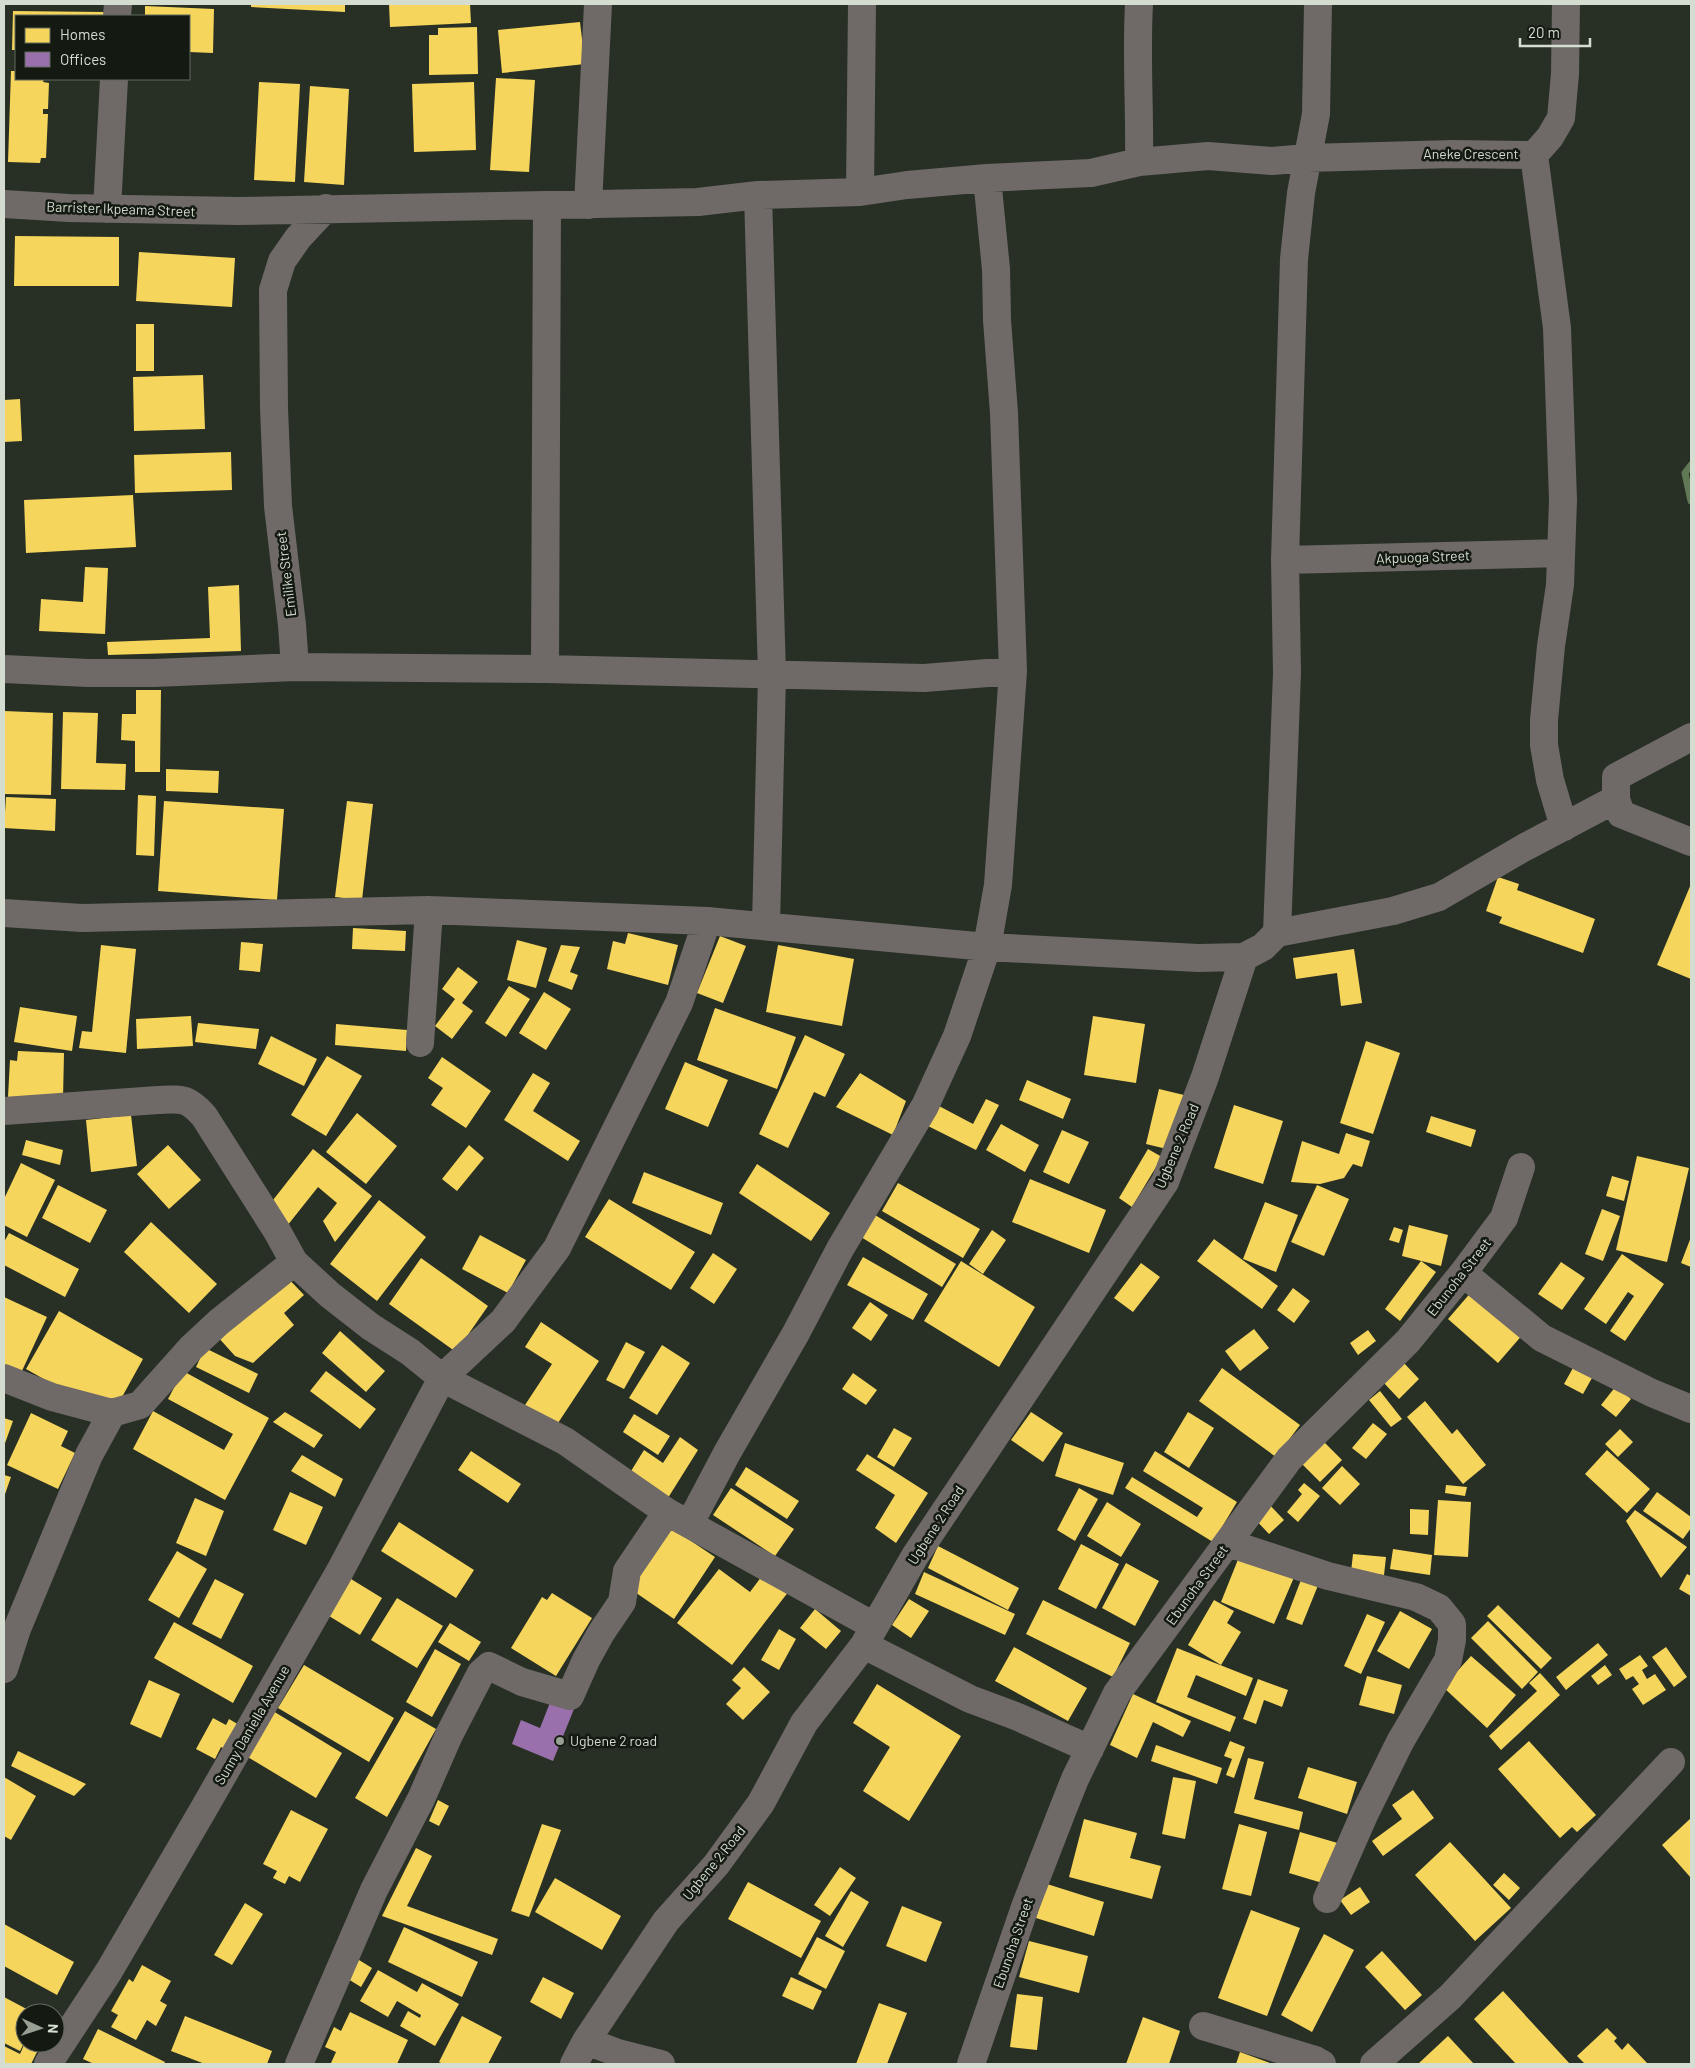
<svg xmlns="http://www.w3.org/2000/svg" width="1695" height="2068" font-family="Barlow,sans-serif">
  <rect width="100%" height="100%" fill="#283025"/>
  <path fill="#f6d55c" d="M251 4H345V12L251 7Z
    M389 4H470L471 23 390 27Z
    M145 6 214 9 213 53 189 52V16H145Z
    M13 11 104 12V16H16V50H12Z
    M580 22 585 64 502 73 498 30Z
    M477 27 478 74 429 75V35H438V28Z
    M11 71H16V79H44L43 82 49 83 48 109H43V114H48L46 158H41L40 163 8 162Z
    M496 78 535 80 529 172 490 170Z
    M259 82 300 84 295 182 254 180Z
    M474 82 476 150 414 152 412 84Z
    M310 86 349 89 344 185 304 182Z
    M15 236 119 237V286H14Z
    M139 252 235 258 232 307 136 301Z
    M136 324H154V371H136Z
    M203 375 205 429 134 431 133 377Z
    M20 399 22 441 4 442V400Z
    M231 452 232 490 135 493 134 455Z
    M133 495 136 547 26 553 24 500Z
    M85 567 108 568 105 634 39 631 41 599 83 602Z
    M239 585 241 651 108 655 107 642 210 638 208 587Z
    M136 690H161L160 772H135V741L121 740 122 714H136Z
    M4 711 53 713 51 795 4 794Z
    M63 712 98 713 96 763 126 764 125 790 61 789Z
    M166 769 219 771 218 793 166 791Z
    M138 795 156 796 154 856 136 855Z
    M6 797 56 799 55 831 4 828Z
    M164 801 284 809 277 900 158 891Z
    M347 801 373 804 362 900 335 897Z
    M1498 877 1519 884 1517 890 1595 919 1583 953 1499 923 1502 917 1486 911Z
    M1691 884V979L1657 965Z
    M353 928 406 931 405 951 352 949Z
    M628 933 678 945 668 985 607 969 613 941 625 944Z
    M720 936 746 946 723 1003 697 993Z
    M517 940 547 948 536 988 507 980Z
    M241 942 263 944 260 972 239 970Z
    M101 945 136 949 126 1053 79 1048 82 1031 92 1032Z
    M561 945 580 947 570 972 578 975 572 990 548 981Z
    M778 945 854 959 842 1026 766 1012Z
    M1354 949 1362 1003 1341 1006 1337 973 1296 979 1293 958Z
    M458 967 478 982 462 1003 473 1011 452 1039 435 1026 455 999 442 989Z
    M509 986 530 999 506 1037 485 1023Z
    M544 992 571 1009 546 1050 519 1033Z
    M20 1007 77 1016 72 1051 14 1042Z
    M715 1008 796 1037 777 1089 697 1060Z
    M191 1016 193 1046 137 1049 136 1019Z
    M1093 1016 1145 1024 1136 1083 1084 1075Z
    M198 1023 259 1029 256 1049 195 1042Z
    M336 1024 407 1030 406 1051 335 1045Z
    M805 1035 845 1054 825 1097 814 1092 788 1148 759 1134Z
    M271 1036 317 1059 304 1086 258 1064Z
    M1366 1041 1400 1053 1373 1134 1340 1123Z
    M18 1051 64 1053 63 1099 8 1097 10 1060 17 1061Z
    M327 1056 362 1076 326 1136 291 1115Z
    M442 1057 491 1091 466 1128 431 1105 443 1088 428 1078Z
    M685 1062 728 1080 708 1127 665 1109Z
    M533 1073 550 1083 533 1111 580 1141 568 1161 504 1120Z
    M860 1073 906 1101 893 1135 836 1107Z
    M1027 1080 1071 1099 1063 1119 1019 1100Z
    M1159 1089 1184 1095 1171 1150 1146 1144Z
    M986 1099 999 1105 976 1150 928 1126 939 1106 973 1124Z
    M1234 1105 1283 1121 1263 1184 1214 1168Z
    M357 1113 397 1146 366 1184 326 1152Z
    M131 1115 137 1166 91 1172 86 1120Z
    M1431 1116 1476 1130 1471 1147 1426 1132Z
    M1001 1124 1039 1145 1025 1172 986 1150Z
    M1062 1130 1089 1142 1069 1184 1043 1172Z
    M1346 1133 1370 1141 1362 1167 1353 1164 1344 1178 1320 1184 1291 1182 1302 1141 1339 1154Z
    M26 1140 63 1150 60 1165 22 1155Z
    M168 1145 201 1180 169 1209 137 1174Z
    M469 1145 484 1158 457 1191 442 1179Z
    M313 1149 372 1196 335 1242 323 1221 337 1203 318 1187 287 1226 266 1209Z
    M1148 1149 1162 1157 1132 1207 1119 1198Z
    M1637 1156 1689 1168 1667 1262 1616 1250Z
    M21 1163 55 1180 27 1237 4 1225V1199Z
    M757 1164 830 1213 811 1241 739 1193Z
    M644 1172 723 1203 711 1235 632 1203Z
    M1612 1176 1629 1181 1624 1201 1606 1196Z
    M1030 1179 1106 1210 1089 1253 1012 1222Z
    M898 1183 980 1229 963 1258 882 1211Z
    M58 1185 107 1210 90 1243 42 1218Z
    M1317 1185 1349 1199 1324 1256 1291 1242Z
    M609 1199 695 1252 671 1290 585 1237Z
    M379 1200 426 1237 377 1301 330 1264Z
    M1265 1202 1298 1215 1276 1272 1243 1259Z
    M1602 1209 1620 1216 1603 1261 1585 1254Z
    M875 1215 956 1264 942 1287 861 1237Z
    M151 1222 217 1284 189 1313 124 1252Z
    M1409 1225 1448 1235 1441 1266 1402 1256Z
    M1394 1227 1403 1230 1399 1243 1389 1240Z
    M992 1230 1006 1240 983 1274 969 1264Z
    M9 1233 79 1269 65 1297 4 1265V1242Z
    M480 1235 526 1260 508 1293 462 1269Z
    M1691 1237V1267L1681 1263Z
    M1214 1239 1278 1286 1262 1309 1197 1261Z
    M713 1253 737 1269 714 1304 690 1288Z
    M1622 1254 1664 1284 1625 1341 1610 1331 1634 1296 1628 1292 1606 1324 1584 1309Z
    M863 1257 928 1294 913 1320 847 1285Z
    M421 1258 488 1306 456 1352 389 1304Z
    M961 1261 1035 1307 999 1367 924 1321Z
    M1421 1261 1436 1272 1400 1321 1385 1309Z
    M1561 1262 1585 1278 1562 1310 1538 1294Z
    M1141 1263 1160 1277 1133 1312 1114 1298Z
    M284 1274 304 1295 284 1313 294 1325 253 1363 235 1356 217 1336Z
    M1293 1288 1310 1301 1294 1323 1277 1310Z
    M1473 1290 1524 1333 1498 1363 1448 1319Z
    M4 1297 47 1317 21 1373 4 1365Z
    M870 1302 888 1315 871 1341 852 1328Z
    M59 1311 143 1359 111 1417 26 1369Z
    M541 1322 599 1361 556 1426 525 1405 552 1364 525 1347Z
    M1254 1329 1269 1348 1240 1371 1225 1351Z
    M1368 1330 1376 1341 1358 1355 1350 1343Z
    M340 1331 385 1371 366 1392 322 1353Z
    M626 1342 645 1352 624 1389 606 1380Z
    M662 1345 690 1363 657 1415 629 1398Z
    M205 1348 258 1374 249 1393 196 1367Z
    M1578 1359 1597 1369 1583 1394 1564 1384Z
    M1403 1362 1419 1379 1399 1399 1383 1382Z
    M1222 1368 1300 1425 1276 1457 1199 1401Z
    M183 1371 269 1418 225 1500 133 1449 153 1411 224 1450 233 1434 168 1399Z
    M326 1371 376 1409 360 1429 310 1391Z
    M853 1373 877 1390 866 1405 842 1389Z
    M1616 1386 1631 1399 1616 1417 1601 1405Z
    M1380 1391 1402 1419 1391 1427 1369 1400Z
    M1425 1401 1452 1434 1457 1429 1486 1465 1463 1484 1407 1417Z
    M285 1412 323 1435 314 1448 273 1422Z
    M1031 1412 1063 1433 1043 1462 1011 1440Z
    M1188 1412 1214 1428 1189 1468 1164 1452Z
    M31 1413 68 1431 61 1446 75 1453 58 1489 7 1465Z
    M634 1414 670 1436 658 1455 623 1432Z
    M4 1418 13 1421 4 1446Z
    M1373 1423 1387 1434 1366 1459 1352 1448Z
    M894 1428 912 1438 894 1467 877 1457Z
    M1620 1429 1633 1442 1618 1457 1605 1444Z
    M680 1437 698 1450 666 1501 628 1476 644 1450 663 1463Z
    M1322 1440 1342 1460 1320 1482 1300 1462Z
    M1065 1443 1124 1463 1113 1495 1055 1476Z
    M1607 1450 1650 1489 1627 1513 1585 1474Z
    M471 1451 521 1484 508 1503 458 1470Z
    M1155 1451 1237 1502 1213 1542 1125 1488 1132 1477 1197 1517 1203 1508 1143 1471Z
    M867 1454 928 1493 896 1543 875 1528 895 1495 856 1470Z
    M302 1455 343 1479 335 1497 291 1471Z
    M1342 1466 1360 1484 1340 1505 1322 1488Z
    M746 1467 799 1501 787 1519 735 1485Z
    M4 1475 11 1477 4 1497Z
    M1304 1483 1320 1496 1298 1522 1287 1512 1302 1494 1298 1490Z
    M1446 1485 1467 1487 1465 1496 1445 1493Z
    M731 1488 794 1529 775 1556 713 1515Z
    M1079 1488 1098 1499 1075 1541 1057 1530Z
    M290 1492 323 1507 306 1545 273 1530Z
    M1657 1492 1691 1517V1528L1683 1539 1643 1511Z
    M195 1498 224 1511 206 1556 176 1543Z
    M1438 1500 1471 1502 1468 1557 1434 1555Z
    M1107 1502 1141 1524 1121 1557 1087 1536Z
    M1268 1503 1284 1520 1269 1534 1253 1517Z
    M1410 1509 1429 1510 1428 1535 1410 1534Z
    M1635 1510 1687 1547 1661 1578 1626 1521Z
    M399 1522 474 1570 456 1598 381 1551Z
    M670 1527 715 1557 674 1619 629 1588Z
    M1081 1544 1119 1564 1096 1609 1058 1589Z
    M938 1546 1019 1588 1008 1610 928 1568Z
    M1393 1549 1432 1555 1430 1575 1390 1569Z
    M177 1551 207 1569 179 1618 148 1600Z
    M1241 1552 1295 1575 1274 1624 1221 1602Z
    M1353 1554 1386 1557 1384 1575 1351 1572Z
    M1126 1563 1159 1581 1135 1626 1102 1608Z
    M719 1569 750 1592 765 1572 789 1591 732 1665 677 1623Z
    M924 1572 1015 1614 1005 1635 915 1594Z
    M1304 1572 1321 1578 1302 1625 1286 1619Z
    M1687 1574 1691 1576V1596L1679 1589Z
    M215 1579 244 1594 221 1639 192 1624Z
    M351 1579 382 1598 360 1635 329 1616Z
    M552 1593 592 1618 556 1676 511 1648 542 1597 547 1600Z
    M397 1598 443 1626 417 1668 371 1640Z
    M909 1599 929 1611 911 1638 892 1625Z
    M1043 1600 1130 1643 1113 1677 1026 1634Z
    M1214 1600 1234 1611 1227 1623 1241 1632 1221 1665 1188 1645Z
    M1498 1605 1552 1658 1541 1669 1487 1616Z
    M815 1609 841 1631 826 1649 800 1628Z
    M1400 1611 1432 1629 1409 1669 1377 1651Z
    M1367 1614 1385 1622 1361 1674 1344 1666Z
    M1488 1621 1538 1672 1522 1689 1471 1638Z
    M174 1622 253 1666 233 1703 154 1658Z
    M450 1623 481 1642 469 1661 438 1642Z
    M779 1629 796 1639 779 1670 761 1660Z
    M1598 1643 1608 1655 1566 1690 1556 1677Z
    M1014 1647 1087 1688 1068 1721 995 1681Z
    M1666 1647 1687 1677 1674 1687 1652 1657Z
    M1177 1648 1253 1678 1246 1696 1196 1675 1187 1697 1236 1717 1230 1732 1156 1702Z
    M435 1649 461 1664 432 1717 406 1702Z
    M1640 1655 1648 1666 1642 1670 1647 1679 1655 1674 1666 1690 1643 1705 1632 1689 1639 1684 1633 1676 1626 1680 1619 1669Z
    M1471 1656 1516 1695 1487 1728 1443 1687Z
    M304 1665 394 1718 369 1762 278 1708Z
    M1605 1665 1612 1675 1598 1685 1591 1676Z
    M744 1667 770 1692 743 1720 726 1704 741 1688 732 1680Z
    M1540 1673 1560 1695 1501 1750 1489 1736 1537 1691 1529 1683Z
    M1367 1676 1402 1685 1394 1714 1359 1705Z
    M1258 1679 1288 1690 1282 1707 1264 1700 1256 1724 1243 1719Z
    M149 1680 180 1694 161 1738 130 1724Z
    M877 1684 961 1736 909 1821 863 1791 890 1747 853 1723Z
    M1133 1694 1191 1721 1183 1737 1153 1722 1137 1758 1110 1745Z
    M273 1711 342 1753 316 1798 246 1756Z
    M405 1711 436 1729 387 1817 355 1798Z
    M213 1718 226 1725 229 1719 241 1726 228 1751 221 1747 215 1759 196 1749Z
    M1230 1741 1245 1747 1234 1778 1226 1775 1232 1759 1224 1756Z
    M1529 1741 1596 1815 1577 1832 1572 1827 1560 1838 1498 1769Z
    M1156 1745 1222 1768 1217 1784 1151 1761Z
    M18 1751 86 1784 74 1796 11 1766Z
    M1248 1758 1264 1762 1254 1799 1303 1812 1299 1830 1234 1813Z
    M1308 1767 1357 1782 1347 1814 1298 1798Z
    M4 1777 36 1796 11 1840 4 1836Z
    M1173 1777 1196 1781 1185 1839 1162 1834Z
    M1413 1790 1434 1818 1383 1856 1372 1841 1402 1819 1392 1805Z
    M438 1800 449 1806 439 1826 429 1821Z
    M291 1810 328 1829 300 1882 289 1876 285 1884 273 1878 277 1871 263 1864Z
    M1691 1818V1878L1662 1845Z
    M1084 1819 1137 1833 1130 1858 1161 1866 1152 1899 1069 1877Z
    M542 1824 561 1830 529 1917 511 1911Z
    M1239 1824 1267 1832 1251 1896 1222 1889Z
    M1300 1832 1341 1844 1329 1885 1289 1873Z
    M1450 1842 1511 1908 1475 1941 1415 1875Z
    M416 1848 432 1856 407 1906 498 1939 492 1955 382 1916Z
    M840 1867 856 1878 830 1916 814 1905Z
    M1504 1873 1520 1888 1509 1900 1493 1885Z
    M555 1878 621 1916 602 1950 535 1912Z
    M748 1882 821 1921 801 1958 728 1919Z
    M1047 1884 1104 1902 1094 1936 1036 1918Z
    M1360 1887 1370 1902 1351 1915 1340 1900Z
    M851 1891 869 1902 843 1947 825 1936Z
    M245 1903 263 1914 232 1965 214 1955Z
    M902 1906 942 1922 926 1962 886 1946Z
    M1251 1910 1300 1928 1267 2016 1218 1998Z
    M4 1924 74 1962 57 1995 4 1966Z
    M404 1927 478 1962 462 1997 388 1962Z
    M1324 1934 1354 1950 1312 2032 1281 2015Z
    M817 1937 845 1951 826 1989 798 1974Z
    M1029 1941 1088 1956 1079 1993 1019 1977Z
    M1382 1951 1422 1995 1405 2010 1365 1967Z
    M359 1960 372 1968 361 1987 348 1979Z
    M142 1965 171 1981 160 2001 167 2005 156 2026 147 2020 136 2040 111 2027 118 2015 111 2011 129 1979 133 1982Z
    M378 1970 417 1992 422 1983 459 2004 435 2046 400 2026 408 2011 420 2018 421 2015 397 2001 388 2017 360 2001Z
    M543 1977 574 1993 561 2019 530 2002Z
    M791 1977 822 1991 813 2010 782 1996Z
    M1503 1991 1570 2064H1516L1474 2019Z
    M1017 1994 1043 1997 1037 2050 1010 2047Z
    M4 1997 34 2013H25V2041L20 2051 4 2043Z
    M879 2003 907 2013 887 2064H856Z
    M350 2012 408 2040 397 2064 331 2063 336 2052 325 2047 334 2027 341 2031Z
    M185 2016 272 2051 267 2064H205L171 2051Z
    M462 2016 502 2037 488 2064H443L439 2062Z
    M1143 2017 1180 2031 1169 2064H1126Z
    M1607 2028 1617 2038 1614 2041 1622 2050 1628 2043 1648 2064H1585L1577 2056Z
    M98 2029 165 2062 164 2064H94L83 2059Z
    M1448 2036 1474 2064H1420L1419 2063Z
    M25 2043 39 2048 31 2064H4V2046L20 2054Z
    M1240 2052 1273 2064H1236Z"/>
  <path fill="#9970ab" d="M551 1700 574 1709 553 1761 512 1744 521 1720 540 1728Z"/>
  <g fill="none" stroke-linecap="round" stroke-linejoin="round">
    <path stroke="#617855" stroke-width="7" d="M1691 465 1685 473 1691 501"/>
    <path stroke="#6f6968" stroke-width="28" d="M1139 4C1136 56 1140 109 1139 162
      M117 16 118 4
      M1534 155 1557 328 1563 500 1560 585 1551 646 1544 720V745L1550 780 1564 827
      M1534 155 1550 137 1561 118 1565 74 1566 4
      M860 192 862 4
      M758 195 772 675 766 925
      M4 204 69 208 238 211 698 202 758 195 860 192 907 185 987 178 1091 173 1139 162 1208 156 1272 161 1307 158 1453 154 1534 155
      M588 205 598 4
      M107 209 114 79
      M1285 560 1561 553
      M295 667 292 625 278 506 274 408 273 290 282 261 298 238 326 208
      M4 669 88 673H154L295 667 545 669 924 678 1013 671
      M545 669 547 205
      M1691 737 1616 777V799L1621 814 1691 842
      M4 913 82 918 429 910 707 921 987 947 1198 958 1244 957 1263 947 1277 933 1393 911 1439 897 1525 847 1616 799
      M1277 933 1287 673 1285 560 1294 259 1301 193 1316 114 1318 4
      M420 1043 429 910
      M4 1111 158 1100C182 1099 187 1097 204 1116L277 1231 294 1262 330 1295 371 1327 410 1352 442 1378 565 1441 667 1512 874 1626
      M1463 1273 1542 1338 1652 1393 1691 1409
      M4 1378 52 1397 112 1413 140 1405 191 1348 219 1322 294 1262
      M690 1523 727 1453 796 1333 840 1249 925 1106 957 1036 987 947 998 885 1013 671 1004 413 997 320 996 269 987 178
      M1228 1543 1328 1576 1416 1597 1439 1608 1452 1624V1640L1448 1660 1400 1742 1364 1815 1327 1899
      M864 1645 970 1699 1018 1717 1090 1749
      M4 1669 17 1629 89 1455 112 1413
      M1203 2026 1315 2060 1322 2064
      M586 2041 618 2053 661 2064
      M48 2064 109 1971 203 1810 340 1571 442 1378 503 1321 557 1248 679 1003 707 921
      M299 2064 374 1890 421 1799 449 1735 481 1673 489 1666 522 1682 570 1696 586 1660 601 1633 622 1602 627 1571 667 1512
      M574 2064 586 2041 666 1921 716 1865 761 1803 804 1723 864 1645 915 1556 1165 1182 1205 1077 1244 957
      M971 2064 1025 1907 1063 1809 1075 1779 1117 1693 1289 1459 1408 1341 1463 1273 1504 1218 1521 1167
      M1374 2064 1450 1997 1671 1762"/>
  </g>
  <circle fill="#98a094" stroke="#141a11" stroke-width="2" cx="560" cy="1741" r="5"/>
  <g text-anchor="middle" stroke-width="5" stroke-linejoin="round" paint-order="stroke">
    <g font-size="14" fill="#d4ddd0" stroke="#141a11">
      <text x="1471" y="159">Aneke Crescent</text>
      <text transform="translate(121 209) rotate(2)" y="5">Barrister Ikpeama Street</text>
      <text transform="translate(1423 557) rotate(-2)" y="5">Akpuoga Street</text>
      <text transform="translate(286 574) rotate(-97)" y="5">Emilike Street</text>
      <text transform="translate(1177 1146) rotate(-67)" y="5">Ugbene 2 Road</text>
      <text transform="translate(1459 1277) rotate(-52)" y="5">Ebunoha Street</text>
      <text transform="translate(936 1525) rotate(-57)" y="5">Ugbene 2 Road</text>
      <text transform="translate(1197 1585) rotate(-54)" y="5">Ebunoha Street</text>
      <text transform="translate(252 1725) rotate(-60)" y="5">Sunny Daniella Avenue</text>
      <text transform="translate(714 1863) rotate(-51)" y="5">Ugbene 2 Road</text>
      <text transform="translate(1013 1943) rotate(-71)" y="5">Ebunoha Street</text>
    </g>
    <g font-size="14" fill="#d4ddd0" stroke="#141a11" text-anchor="start">
      <text x="570" y="1746">Ugbene 2 road</text>
    </g>
  </g>
  <rect width="1695" height="2068" fill="none" stroke="#d4ddd0" stroke-width="10"/>
  <rect x="15" y="15" width="175" height="65" fill="#141a11" stroke="#61685d"/>
  <rect x="25" y="28" width="25" height="15" fill="#f6d55c" stroke="#61685d"/>
  <text x="60" y="40" font-size="15" fill="#d4ddd0">Homes</text>
  <rect x="25" y="52" width="25" height="15" fill="#9970ab" stroke="#61685d"/>
  <text x="60" y="65" font-size="15" fill="#d4ddd0">Offices</text>
  <g transform="translate(40 2028) rotate(93)"><circle r="24" fill="#141a11" stroke="#61685d"/>
  <path d="M0-4L9 19L0 12L-9 19Z" fill="#98a094"/>
  <text y="-8" font-size="14" font-weight="bold" text-anchor="middle" fill="#d4ddd0">N</text>
  </g>
  <path d="M1520 38v8h70v-8" fill="none" stroke="#d4ddd0" stroke-width="2.5"/>
  <text x="1528" y="38" font-size="15" fill="#d4ddd0" stroke="#141a11" stroke-width="4" paint-order="stroke">20 m</text>
</svg>
